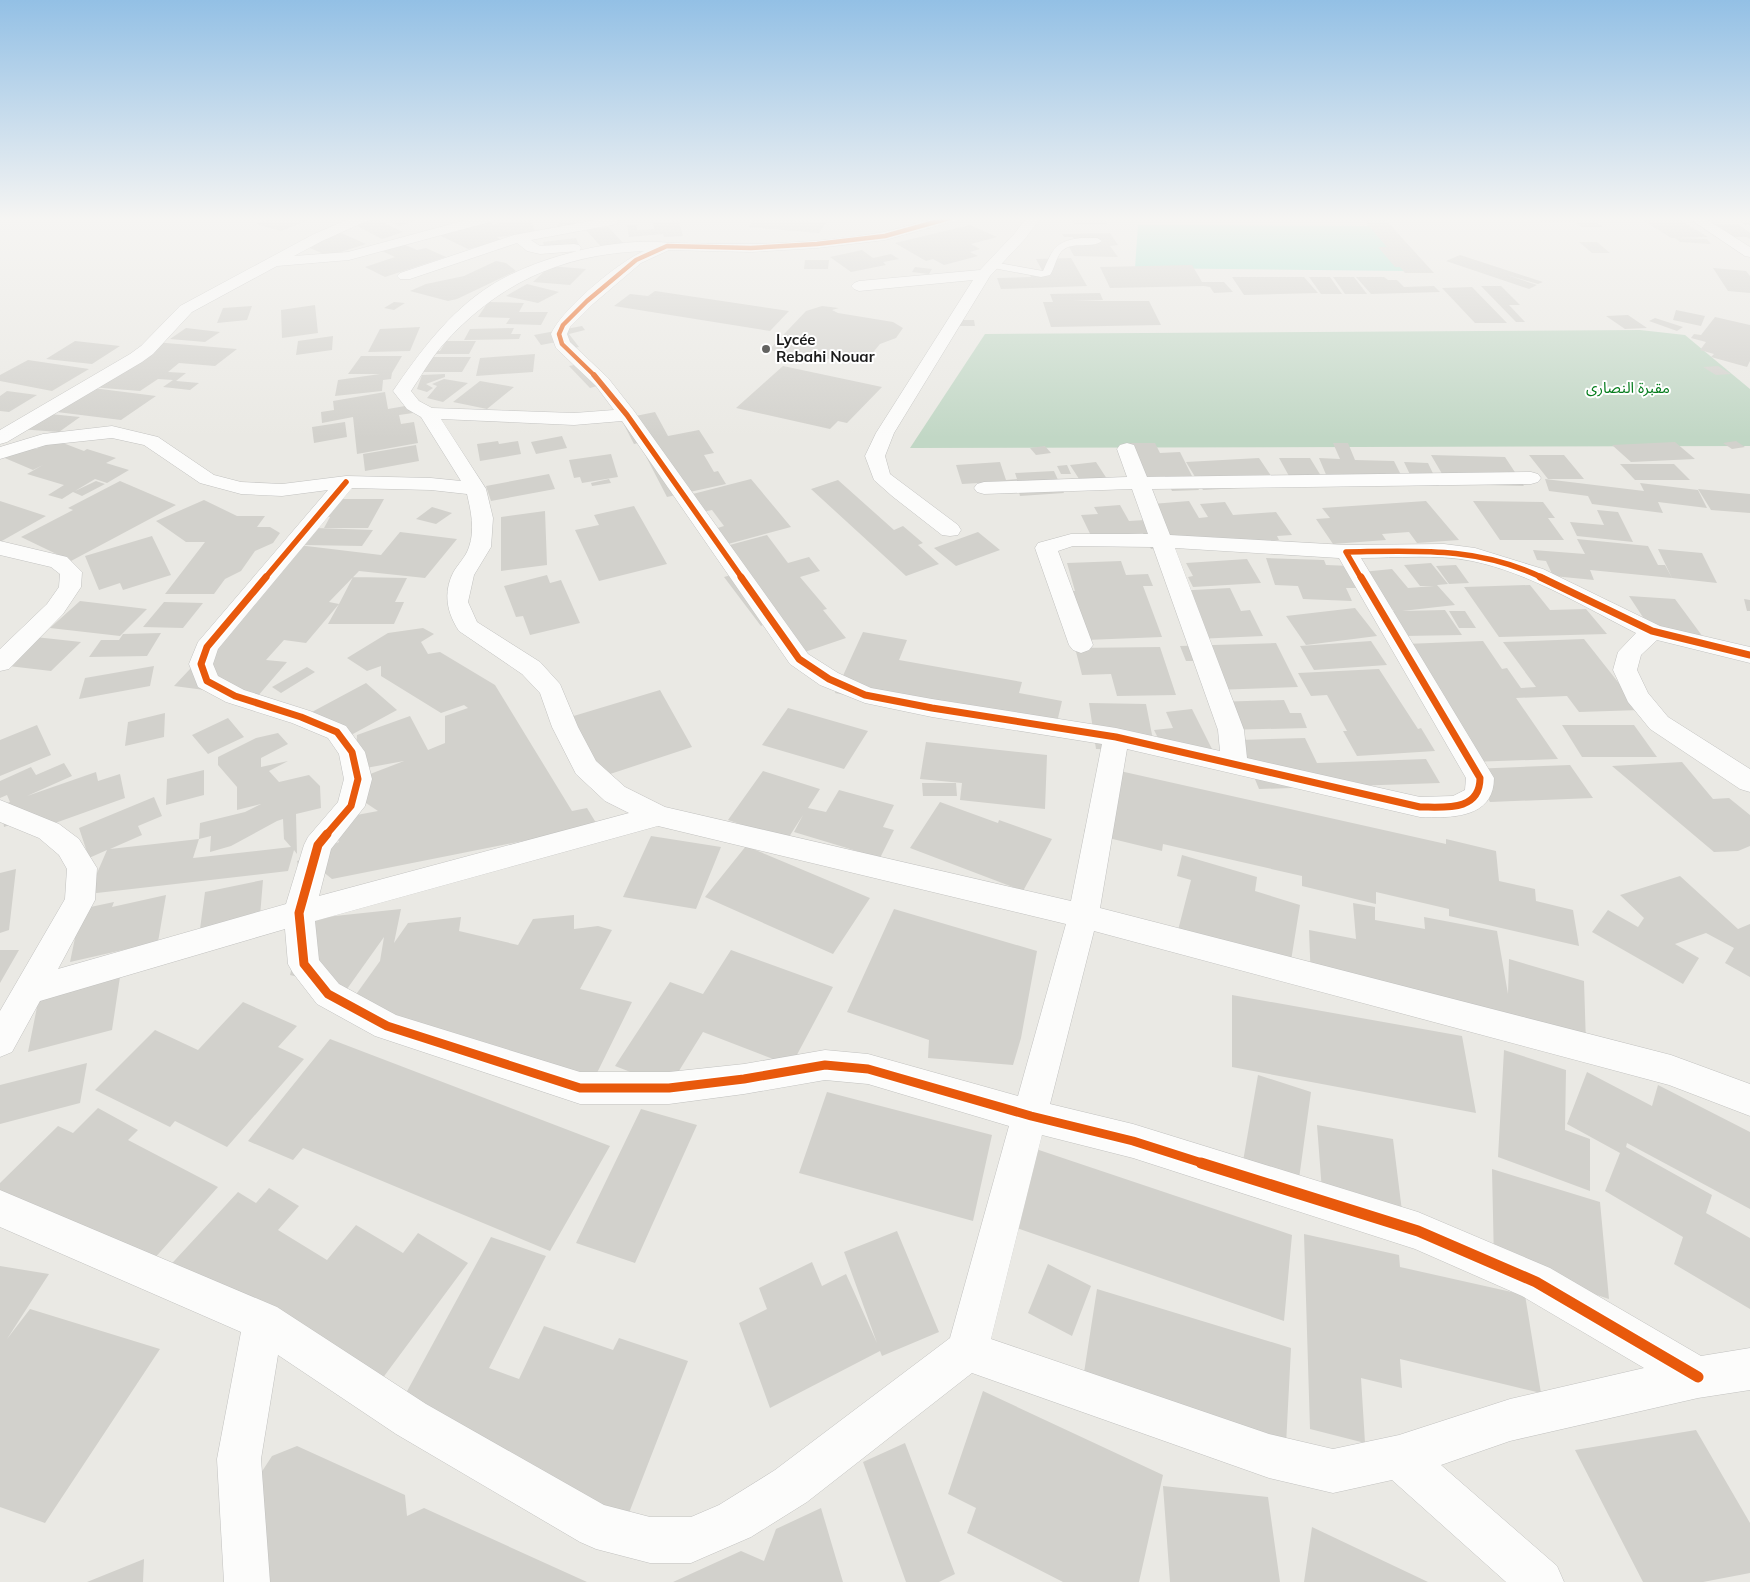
<svg xmlns="http://www.w3.org/2000/svg" width="1750" height="1582" font-family="Mulish,'Noto Sans Arabic',sans-serif">
  <rect width="100%" height="100%" fill="#eae9e4"/>
  <path fill="#c1d7c5" d="M1640 330 1685 335 1750 389V446L910 448 985 334Z"/>
  <path fill="#ace5d4" d="M1138 225 1370 226 1407 271 1135 268Z"/>
  <path fill="#d2d1cc" d="M274 217H316L281 231 255 224Z
    M386 217H429L399 226 383 218Z
    M560 217H580V227L558 228Z
    M592 217H648V219L593 223Z
    M756 217 826 223 819 233 748 227Z
    M1070 217H1104L1107 224H1074Z
    M1361 217H1383L1434 273H1405L1400 267H1395L1378 247H1387Z
    M1534 217H1597L1603 221 1596 222 1603 227H1581L1574 222H1542Z
    M1638 217H1675L1708 237 1671 238Z
    M1736 217H1749L1750 225H1744Z
    M376 219 403 232 382 239 355 225Z
    M483 219 493 224 532 220 535 233 497 237 503 241 468 249 441 236 427 237Z
    M679 221 683 236 664 237 663 234 629 237 627 225 636 224 637 230 654 229 653 223Z
    M1707 224H1738L1750 233V239L1747 237H1725Z
    M970 225 997 237 971 244 980 249 970 252 978 256 944 265 933 259 926 261 895 243Z
    M608 227 627 247 605 251 586 230Z
    M339 232 366 244 328 256 301 244Z
    M1110 233 1118 245 1110 246 1118 257 1074 256 1068 245 1076 242 1073 237H1064L1062 234Z
    M576 238 580 248 546 252 543 242Z
    M1675 238 1707 239 1711 244 1680 242Z
    M1579 242H1597L1610 253H1592Z
    M403 244 417 250 426 248 446 257 385 277 365 267 395 257 382 251Z
    M862 250 873 258 891 254 899 259 883 262 886 265 851 272 830 257Z
    M1460 255 1543 282 1538 284 1507 275 1537 285 1529 289 1446 261Z
    M1071 258 1087 286 1001 289 997 278 1031 277 1030 275 1044 274 1036 259Z
    M805 260H829L828 269H804Z
    M496 261 506 263 516 271 457 299 448 301 410 291 426 284 464 276Z
    M1192 265 1202 282H1224L1233 292 1214 293 1210 287 1204 286 1110 288 1100 267Z
    M550 266 586 269 570 285 533 282Z
    M915 267 932 269 929 274 912 272Z
    M1713 268 1746 271 1750 276V293L1728 291Z
    M1232 277H1304L1318 293 1244 295Z
    M1309 277H1330L1342 294H1321Z
    M1333 277H1354L1367 294H1345Z
    M1356 277H1384L1388 280H1397L1404 287 1434 286 1440 292 1371 294Z
    M527 284 559 292 538 303 506 296Z
    M1481 286H1501L1520 305H1509L1525 322H1516Z
    M1472 287 1507 323H1475L1442 288Z
    M655 291 789 311 770 331 614 306 630 294 648 296Z
    M1100 293 1103 300 1072 301H1149L1161 325 1051 327 1043 302H1053L1050 294Z
    M394 302 405 303 394 310 384 308Z
    M488 302 524 303 519 312H548L541 325 506 324 510 318 478 317Z
    M315 305 318 333 282 338 281 310Z
    M252 306 247 320 217 323 223 308Z
    M822 306 839 308 832 310 838 313 893 322 903 328 896 338 880 344 870 356 853 363 769 350 806 311Z
    M1676 310 1705 316 1701 326 1673 320Z
    M1628 315 1647 328 1625 329 1606 316Z
    M1715 317 1750 325V361L1747 367 1711 357 1714 354 1700 350 1706 342 1691 338 1694 334 1701 335Z
    M1655 318 1683 327 1677 331 1649 321Z
    M957 320H974L975 326H958Z
    M582 326 585 330 569 334 579 347 568 349 562 341 541 345 534 335Z
    M420 327 410 351 368 352 380 329Z
    M186 328 220 332 205 342 170 339Z
    M514 328 511 334H521L519 339 464 340 470 329Z
    M333 336 332 350 296 355 298 341Z
    M75 341 120 346 92 364 46 359Z
    M446 341H476L469 354H432L434 351H440Z
    M154 342 237 349 215 366 179 363 168 372 186 373 176 381 199 383 190 390 163 387 173 380 158 379 140 391 90 387Z
    M535 354 533 372 476 376 480 358Z
    M361 356H402L392 373 391 379 383 380 382 391 335 396 338 380 380 374H348Z
    M429 357H471L462 372H418Z
    M28 360 89 369 52 391 0 381V375Z
    M584 363 605 384 590 388 569 366Z
    M783 366 882 387 847 423 838 421 830 429 736 408Z
    M1718 366 1731 374 1716 375 1703 367Z
    M445 374V377L426 384 433 388 427 392 417 389 422 375Z
    M444 379 468 383 443 402 427 398 437 386 432 384Z
    M480 381 514 387 487 409 453 402Z
    M93 388 156 396 121 420 57 412Z
    M7 391 37 395 9 412 0 411V396Z
    M385 392 388 409 411 405 413 413 399 415 401 424 414 422 418 443 357 454 353 417 322 423 321 412 334 410 333 401Z
    M655 412 668 436 699 430 714 453 704 455 714 472 718 471 726 484 667 497 639 443 634 444 621 419Z
    M40 413 80 417 59 432 19 429Z
    M345 422 347 437 314 443 312 427Z
    M562 436 567 448 536 454 531 442Z
    M55 440 84 451 87 449 116 458 106 463 129 470 107 483 95 479 75 491 96 481 105 484 82 496 73 492 62 499 48 495 64 485 27 474 43 465 33 470 0 456 24 444 36 449Z
    M498 441 499 444 518 441 521 454 480 461 477 444Z
    M1736 441 1745 447 1732 449 1723 443Z
    M1675 442 1695 459 1631 462 1612 445Z
    M1128 443H1155L1160 453 1180 452 1199 490 1172 491 1165 476 1142 477Z
    M1333 443H1348L1355 460 1394 461 1404 481H1390L1393 486 1330 484 1319 458 1340 459Z
    M416 445 419 461 365 471 363 454Z
    M1045 446 1051 453 1036 455 1030 448Z
    M611 454 618 477 582 483 580 477 574 478 569 460Z
    M1431 455 1505 457 1524 486 1448 484Z
    M1529 455H1564L1584 479H1548Z
    M1259 458 1278 486 1203 490 1186 462Z
    M1279 458H1310L1326 484 1294 485Z
    M1000 462 1006 480 1017 479 1015 473 1054 471 1064 493 1020 496 1019 492 983 494 979 483 962 484 956 465Z
    M1096 462 1109 482 1083 485 1070 465Z
    M1404 462 1428 463 1439 486 1415 485Z
    M1620 464H1674L1690 480H1635Z
    M1067 465 1071 474H1061L1057 466Z
    M549 474 555 489 491 501 486 486Z
    M609 479 611 483 592 486 591 483Z
    M751 479 791 527 717 547 705 532 724 526 712 510 698 513 685 496Z
    M1545 479 1644 491 1640 483 1698 490 1707 508 1658 502 1663 513 1592 504 1588 496 1549 491Z
    M838 480 894 530 903 526 923 543 918 545 939 564 906 576 811 489Z
    M120 481 176 505 71 561 21 537 73 510 68 508Z
    M1698 489 1750 494V513L1711 510Z
    M330 499H384L368 528H324L330 517H319Z
    M204 500 237 516H265L257 527H270L280 533 273 543 255 551 241 571 225 579 214 594H165L205 542H186L156 521Z
    M0 501 46 516 0 542Z
    M1189 501 1199 518 1208 517 1200 504 1225 502 1233 515 1276 512 1292 535 1277 536 1279 540 1151 549 1143 533 1114 535 1096 546 1081 515 1098 514 1094 507 1120 505 1129 521 1161 519 1152 504Z
    M1426 501 1459 540 1417 543 1409 532 1382 534 1386 540 1333 544 1316 519 1330 518 1322 508Z
    M1473 501 1543 502 1555 518H1548L1564 540H1500Z
    M634 506 667 564 599 581 575 530 599 525 594 515Z
    M432 507 452 513 436 524 416 519Z
    M1597 510 1618 512 1633 542 1577 536 1570 522 1604 525Z
    M545 511 547 565 501 571V517Z
    M315 528 373 530 362 546 303 545Z
    M400 532 457 539 425 578 359 571 329 602 339 604 353 577 407 578 395 602H404L394 624H328L339 604 306 643 284 640 266 660 287 662 257 697 174 686 254 601 298 545 381 555Z
    M978 532 1000 550 956 566 934 548Z
    M767 535 788 563 809 557 820 571 800 577 827 609 823 610 846 638 790 657 765 624 761 626 724 577 735 574 715 549Z
    M152 536 171 575 123 590 120 583 99 590 85 556Z
    M1577 539 1648 546 1658 565H1665L1672 578 1590 570 1594 580 1553 576 1546 561 1537 560 1533 550 1585 554Z
    M1658 549 1702 553 1717 583 1672 578Z
    M1266 558 1324 560 1326 565 1351 566 1361 588H1346L1352 601 1303 599 1298 586 1275 585Z
    M1247 559 1261 583 1193 587 1188 577 1193 576 1186 563Z
    M1121 561 1126 575 1148 574 1153 586H1143L1162 637 1086 640 1072 591H1075L1067 563Z
    M1431 563 1448 584 1437 585 1455 605 1402 611 1445 610 1462 635 1404 636 1390 611H1394L1362 572 1392 569 1408 588 1434 586H1420L1404 565Z
    M1456 565 1469 583 1449 584 1436 566Z
    M547 575 550 583 561 580 580 623 530 635 523 616 516 617 504 586Z
    M1530 585 1550 610 1586 609 1607 634 1499 637 1464 587Z
    M1230 588 1241 611 1250 610 1263 636 1196 639 1175 591Z
    M1629 596 1675 599 1703 637 1654 634Z
    M1744 599 1750 600V611H1747Z
    M80 601 147 609 120 636 50 628Z
    M164 602 203 603 183 628 143 627Z
    M1355 608 1377 636 1306 645 1286 616Z
    M1449 611H1465L1476 628H1459Z
    M423 628 434 634 421 642 428 654 440 652 495 685 572 811 587 808 598 826 332 879 322 871 301 878 297 861 318 854 323 849 339 842 330 820 378 811 363 801 365 776 404 761 355 770 357 735 410 716 428 750 445 743V716L468 708 464 705 441 713 381 676V666L367 671 347 658 388 633Z
    M863 632 907 640 899 660 1022 682 1019 693 1062 701 1054 735 835 693Z
    M161 633 147 656 89 657 101 640H119L123 634Z
    M26 636 81 642 51 671 0 665Z
    M1584 639 1640 710 1579 712 1567 696 1516 698 1558 759 1470 762 1405 644 1483 641 1502 669 1507 668 1521 688 1536 687 1503 642Z
    M1371 641 1387 665 1314 670 1300 646Z
    M1276 643 1298 687 1214 690 1202 661H1186L1180 646Z
    M1160 647 1176 695 1117 696 1111 674 1082 675 1075 648Z
    M154 666 150 686 79 699 85 678Z
    M307 667 315 672 281 693 272 687Z
    M1379 669 1418 729 1421 728 1435 751 1357 756 1343 731H1347L1327 695 1311 696 1298 673Z
    M366 683 397 710 340 741 310 713Z
    M660 690 692 747 595 779 567 718Z
    M1284 700 1290 713H1301L1307 728 1223 730 1213 702Z
    M1089 703 1146 704 1155 750 1096 749Z
    M788 708 868 731 844 769 762 745Z
    M1192 709 1214 753 1168 758 1154 730 1173 728 1166 712Z
    M165 713 164 737 125 746 128 722Z
    M228 718 244 737 208 754 192 735Z
    M37 725 51 755 0 776V740Z
    M1562 725H1634L1657 757H1582Z
    M278 733 288 744 261 758V767L288 761 269 771 279 782 309 775 320 786 321 808 296 814 297 854 294 850 288 871 88 894 107 850 89 858 79 828 154 797 162 816 138 826 142 835 110 849 199 839 193 858 291 847 284 839 283 819 277 821 231 846 210 852 211 836 199 839 200 823 245 812 261 804 237 810V787L218 765V757L256 738Z
    M1305 738 1317 763 1426 759 1440 783 1259 789 1239 740Z
    M926 742 1047 755 1045 809 960 800 962 783 920 779Z
    M1682 762 1713 799 1729 798 1750 815V846L1738 851 1714 852 1612 766Z
    M64 763 72 776 27 796 96 772 98 781 120 774 125 798 30 832 28 818 4 827 1 805 10 802 7 795 0 798V781L31 767 36 775Z
    M1570 765 1593 798 1490 802 1471 769Z
    M1102 767 1446 844V839L1496 851 1499 881 1535 889 1536 901 1573 910 1579 946 1449 916V909L1376 892V904L1302 886V876L1163 844 1162 851 1084 832Z
    M204 770V795L166 805 167 779Z
    M763 771 820 789 808 808 826 812 839 790 894 805 883 827 894 830 880 858 794 832 803 815 787 840 728 820Z
    M922 783H956L957 796H923Z
    M940 802 998 823 999 820 1052 839 1023 891 910 848Z
    M651 836 721 847 696 909 623 897Z
    M746 846 870 898 833 954 705 897Z
    M1182 855 1257 877 1255 891 1300 905 1289 973 1176 938 1191 880 1177 876Z
    M16 869 9 930 0 933V873Z
    M1680 876 1738 929 1750 924V977L1725 963 1734 948 1706 933 1675 944 1699 958 1683 984 1592 932 1608 910 1638 927 1644 918 1620 895Z
    M263 880 260 916 200 929 205 892Z
    M166 895 158 942 70 962 81 909 114 902 112 907Z
    M1353 903 1375 907V920L1425 929 1424 917 1497 931 1508 994 1509 959 1584 981 1586 1044 1311 982 1309 930 1356 939Z
    M401 909 394 943 408 923 461 917 459 931 518 945 533 919 574 915V929L598 926 612 930 580 989 632 1002 594 1079 352 1016 357 993 380 961 384 937 347 989 290 975 299 940 316 918Z
    M894 909 1037 951 1021 1038 1013 1065 928 1058 929 1040 847 1012Z
    M0 950H19L0 983Z
    M731 950 833 987 791 1066 703 1032 669 1087 615 1066 670 982 703 994Z
    M120 977 112 1030 28 1052 39 997Z
    M1232 995 1462 1036 1476 1113 1232 1067Z
    M243 1002 297 1026 278 1047 304 1059 227 1147 175 1121 170 1127 95 1090 155 1030 198 1050Z
    M330 1039 610 1146 550 1251 303 1148 293 1160 248 1141Z
    M1504 1050 1566 1070 1565 1130 1590 1139V1191L1498 1157Z
    M87 1063 80 1103 0 1124V1085Z
    M1587 1072 1652 1106 1658 1085 1750 1132V1209L1627 1143 1626 1147 1712 1195 1706 1213 1750 1238V1309L1674 1264 1683 1237 1605 1191 1620 1153 1567 1124Z
    M1258 1075 1311 1092 1298 1186 1242 1167Z
    M827 1092 992 1135 973 1221 799 1173Z
    M98 1108 138 1130 128 1140 218 1187 137 1278 0 1199V1183L58 1126 73 1133Z
    M641 1109 697 1125 635 1263 576 1243Z
    M1317 1125 1393 1139 1403 1219 1323 1204Z
    M1033 1148 1292 1235 1284 1321 1011 1226Z
    M1492 1169 1600 1202 1609 1299 1494 1261Z
    M269 1188 299 1206 278 1230 327 1260 356 1225 403 1253 418 1233 468 1263 362 1406 163 1273 238 1192 256 1203Z
    M897 1231 939 1332 882 1356 880 1351 770 1408 739 1323 767 1309 759 1288 812 1262 822 1286 846 1274 877 1343 844 1252Z
    M1304 1234 1399 1255 1400 1267 1525 1295 1541 1393 1400 1359 1402 1388 1361 1378 1365 1443 1310 1429Z
    M491 1237 546 1256 489 1368 519 1379 544 1326 613 1350 619 1338 688 1361 627 1518 387 1428Z
    M1048 1264 1091 1286 1072 1336 1028 1313Z
    M0 1266 49 1274 7 1339 30 1309 160 1349 45 1523 0 1507Z
    M1097 1289 1291 1348 1286 1445 1083 1379Z
    M983 1391 1163 1475 1139 1582H1063L967 1533 976 1508 948 1494Z
    M1696 1430 1750 1523V1573L1703 1582H1643L1575 1450Z
    M905 1443 955 1574 939 1582H906L863 1462Z
    M297 1446 405 1495 407 1516 424 1508 587 1582H248V1493L272 1456Z
    M1163 1486 1268 1497 1280 1582H1170Z
    M821 1508 843 1582H673L741 1551 764 1561 776 1529Z
    M1312 1527 1428 1582H1304Z
    M144 1559 143 1582H87Z"/>
  <g fill="none" stroke-linecap="round" stroke-linejoin="round">
    <g stroke="#c2c2c0" stroke-width="1">
      <path id="service" d="M887 217H951L952 218 947 221 892 220Z
        M1081 238H1097L1102 241C1092 249 1074 241 1063 250 1056 256 1055 268 1050 275L1041 277 993 268 988 265 993 262 1043 271C1053 249 1055 241 1081 238Z"/>
    </g>
    <g stroke="#c2c2c0" stroke-width="1">
      <path id="minor" d="M353 217H371L369 220 322 241 294 256 348 252 477 217H499L497 220 349 260 277 266 192 312 153 354 142 362 7 442 0 444V430L130 354 141 346 180 306 312 235Z
        M612 217 619 221 617 224 531 240 540 246 574 244 579 245 581 248 579 251 540 254 527 251 517 243 410 279H400L397 276 400 273 514 235Z
        M939 217H960L958 220 885 240 817 248 751 252 669 250 641 263 593 304 570 327 567 334 570 342 608 378 634 411 808 654 838 673 871 688 932 699 1116 728 1220 751 1218 730 1153 547 1073 546 1058 551 1093 645 1089 650 1081 653 1073 650 1069 645 1035 548 1038 543 1071 534H1148L1132 489 984 494 977 492 974 488 977 484 984 482 1127 477 1117 449 1120 445 1127 443 1134 445 1147 477 1531 472 1538 474 1541 478 1538 482 1531 484 1152 489 1170 535 1346 545 1444 544 1475 548 1543 569 1660 626 1750 647V663L1657 640 1641 655 1637 670 1648 693 1668 717 1750 769V792L1740 789 1650 729 1628 702 1613 670 1618 652 1636 633C1584 607 1530 573 1472 561 1436 554 1397 558 1361 558L1494 778C1494 819 1450 818 1420 817L1127 749 1100 908 1671 1055 1750 1084V1116L1669 1085 1094 931 1050 1104 1133 1124 1418 1212 1550 1268 1701 1356 1750 1348V1390L1698 1398 1510 1441 1441 1465 1557 1566 1564 1582H1506L1392 1480 1333 1493 1269 1478 972 1373 807 1502 751 1537 707 1556 691 1563H650L596 1549 580 1542 396 1434 278 1355 261 1459 270 1582H224L217 1459 241 1332 0 1227V1190L277 1307 426 1404 604 1505 650 1517H691L719 1505 775 1470 950 1338 1009 1126 868 1084 825 1080 744 1094 669 1104H580L375 1036 317 1004 293 973 288 964 285 929 40 1001 12 1052 0 1057V1011L65 899 67 869 59 855 39 838 0 822V800L59 824 79 839 97 868 95 900 58 969 286 904 304 845 308 837 338 802 344 779 339 754 328 738 292 723 226 702 198 687 189 664 198 642 328 490 282 496 241 494 200 483 144 445 112 438 46 445 0 459V447L43 434 112 426 158 437 214 475 241 482 282 484 346 476 431 478 461 481 421 417 407 409 393 391C420 352 449 312 490 286 532 259 607 239 657 242 687 244 720 244 751 244 795 243 841 240 884 232 902 228 920 222 939 217ZM644 251C618 262 562 309 551 334L556 348 596 386 614 410 574 413 432 408 419 401 411 391C421 376 430 360 441 347 496 284 561 254 644 251ZM441 419 574 425 622 421 790 664 820 685 865 703 932 717 1102 744 1071 901 665 807 625 787 596 761 578 727 560 684 540 662 477 622 468 602 474 575 491 547 493 518 486 489ZM352 488 431 490 467 494C471 511 475 530 469 547 466 557 457 565 453 573 443 593 447 613 459 631L522 674 540 693 552 727 576 774 605 801 629 813 319 896 331 849 365 806 372 779 365 752 346 726 310 711 244 690 218 676 213 664 218 649ZM1175 548 1339 558 1466 778 1465 790 1453 796 1420 797 1247 758 1244 730ZM658 826 1066 924 1018 1096 868 1054 825 1050 744 1064 669 1072H580L396 1015 339 984 319 960 315 921ZM1042 1135 1133 1158 1415 1249 1522 1296 1644 1368 1510 1399 1399 1435 1333 1449 1269 1434 991 1339Z
        M1027 217H1041L1025 239 990 276 894 433 885 456 890 474 958 525 961 530 958 535 950 536 942 535 892 496 874 480 865 456 876 433 973 280 859 291 854 289 851 286 854 283 859 281 980 270 1015 233Z
        M1687 217H1703L1750 247V257L1745 256Z
        M0 541 67 557 82 572 81 587 63 614 9 669 0 671V649L47 604 59 587 60 574 51 567 0 555Z"/>
    </g>
    <use href="#service" fill="#fcfcfb" fill-rule="evenodd"/>
    <use href="#minor" fill="#fcfcfb" fill-rule="evenodd"/>
    <g stroke="#fff" stroke-width="6">
      <path id="cycleway-far4" d="M595 376 562 344 559 334 563 325 587 301 636 260 667 246 751 248 817 244 885 236 953 217"/>
    </g>
    <g stroke="#fff" stroke-width="8">
      <path id="cycleway-far3" d="M594 375 627 415 742 578
        M265 578 346 482
        M1361 578 1346 552C1416 551 1477 546 1543 578"/>
    </g>
    <g stroke="#fff" stroke-width="10">
      <path id="cycleway-far2" d="M266 577 207 647 201 664 207 681 235 696 301 717 337 732 352 752 358 779 351 806 326 835
        M741 577 799 659 829 679 865 695 932 708 1116 737 1420 807C1444 807 1480 812 1480 778L1361 577
        M1540 577 1652 631 1750 655"/>
    </g>
    <g stroke="#fff" stroke-width="12">
      <path id="cycleway-far1" d="M327 834 318 845 299 913 304 964 328 994 387 1026 580 1088H669L744 1079 825 1065 868 1069 1031 1116 1133 1141 1205 1164"/>
    </g>
    <g stroke="#fff" stroke-width="14">
      <path id="cycleway" d="M1201 1163 1418 1231 1536 1282 1698 1377"/>
    </g>
    <use href="#cycleway-far4" stroke="#e8590c" stroke-width="4.5"/>
    <use href="#cycleway-far3" stroke="#e8590c" stroke-width="5.5"/>
    <use href="#cycleway-far2" stroke="#e8590c" stroke-width="7"/>
    <use href="#cycleway-far1" stroke="#e8590c" stroke-width="9"/>
    <use href="#cycleway" stroke="#e8590c" stroke-width="11"/>
  </g>
  <linearGradient id="sky" x2="0" y2="1"><stop stop-color="#93c0e5"/><stop offset="0.5" stop-color="#f6f5f3"/><stop offset="1" stop-color="#f6f5f3" stop-opacity="0"/></linearGradient>
  <rect width="1750" height="438" fill="url(#sky)"/>
  <circle fill="#636361" stroke="#fff" stroke-width="2" cx="766" cy="349" r="5"/>
  <g text-anchor="middle" stroke-width="4" stroke-linejoin="round" paint-order="stroke">
    <g font-size="15" font-weight="bold" fill="#1b1b1b" stroke="#fff" text-anchor="start">
      <text x="776" y="345">Lycée<tspan x="776" dy="17">Rebahi Nouar</tspan></text>
    </g>
    <g font-size="15" fill="#067d1e" stroke="#fff">
      <text x="1628" y="393">مقبرة النصارى</text>
    </g>
  </g>
</svg>
